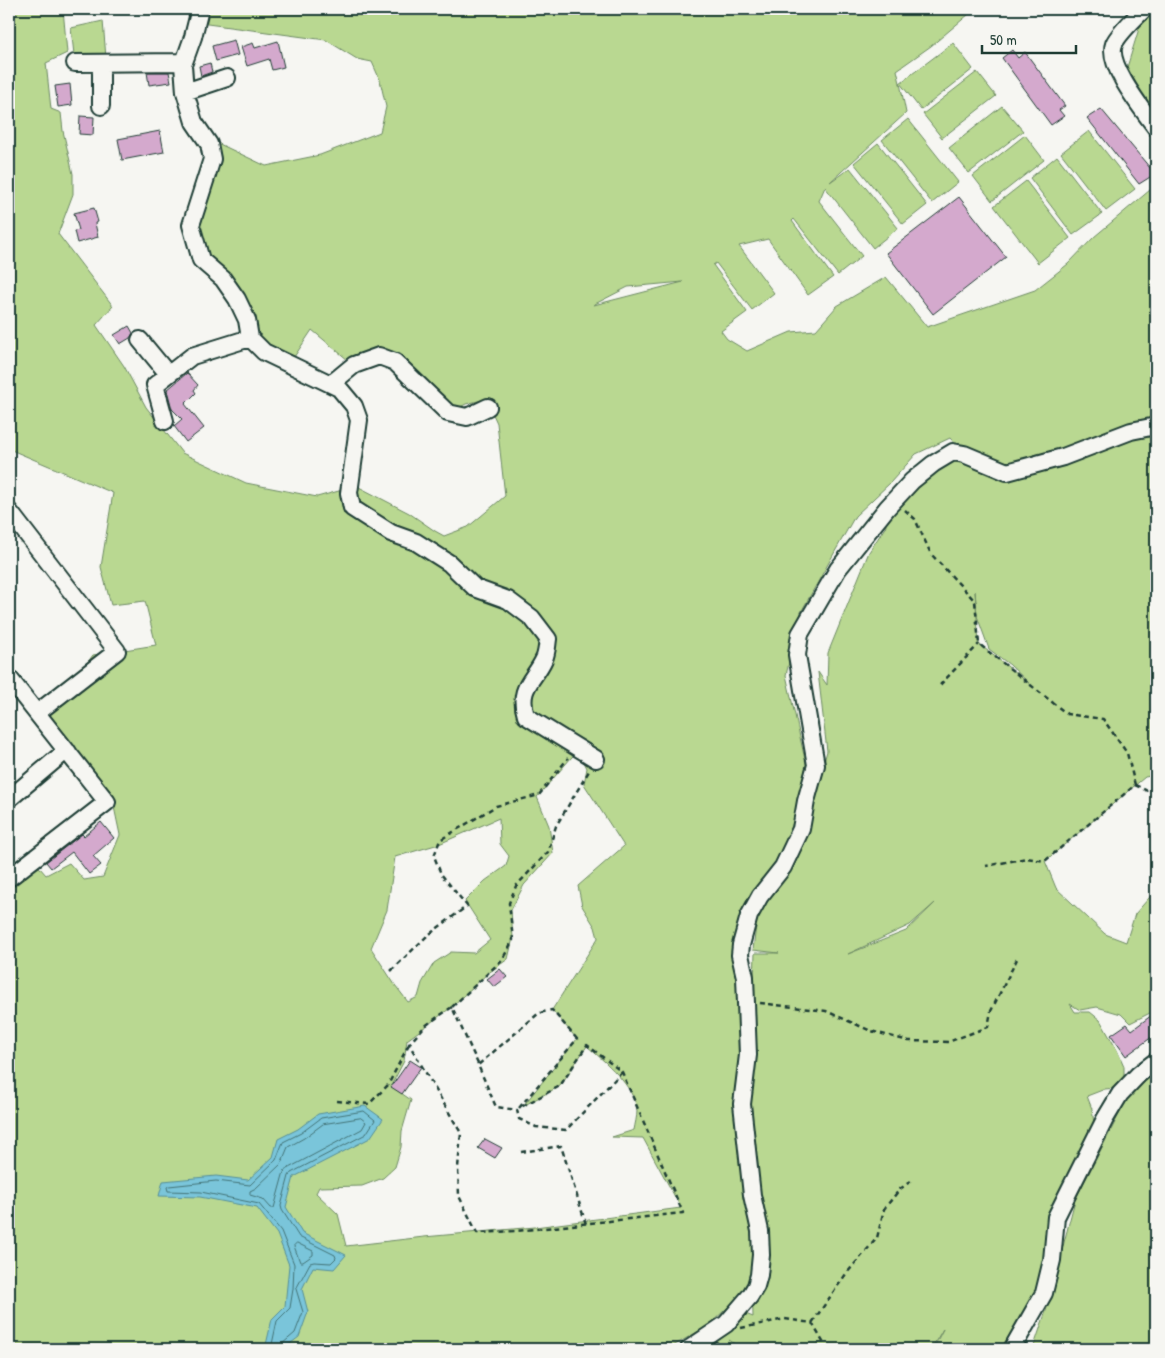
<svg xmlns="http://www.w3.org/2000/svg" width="1165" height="1358" font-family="'Patrick Hand',sans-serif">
  <rect width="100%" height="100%" fill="#f6f6f2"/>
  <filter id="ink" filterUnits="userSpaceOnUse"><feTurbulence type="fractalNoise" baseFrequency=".02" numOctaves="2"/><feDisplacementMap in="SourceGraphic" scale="10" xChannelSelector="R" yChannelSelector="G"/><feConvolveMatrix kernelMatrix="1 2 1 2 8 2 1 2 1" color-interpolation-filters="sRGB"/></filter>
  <g filter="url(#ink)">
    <path fill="#b9d891" stroke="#6c8a62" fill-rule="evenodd" d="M9 9H63L67 53 46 63 51 109 61 113 63 131 73 174V194L58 234 113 306 96 325 124 366 146 407 182 453 246 483 317 497 357 486 409 513 435 531 444 536 468 527 505 496 497 423 486 399 466 404 448 413 408 375 380 357 354 365 312 330 294 357 282 361 264 352 250 338 247 320 237 299 223 279 201 260 191 225 212 159 211 140 266 166 320 155 380 132 386 107 380 80 372 62 357 59 326 40 200 23 203 9H975L931 46 897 70 900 83 953 43 973 69 921 110 900 83 906 113 830 182 850 168 898 228 873 248 825 187 819 201 862 256 838 275 794 219 792 221 833 277 808 295 768 239 739 246 774 293 752 310 716 263 713 265 747 312 721 331 727 339 747 351 791 332 816 330 837 306 886 277 927 327 1035 290 1068 264 1094 237 1156 185V775L1145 777 1045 861 1056 888 1105 934 1126 942 1135 914 1156 890V1010L1130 1023 1121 1014 1097 1007 1080 1010 1070 1004 1075 1012H1090L1100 1020 1117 1050 1124 1066V1078L1116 1088 1105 1089 1087 1096 1092 1109 1095 1131 1058 1199 1047 1225 1050 1242 1039 1295 1009 1349H933L943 1329 931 1349H742L729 1340 739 1349H688L717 1331 721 1334 743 1313 753 1317 752 1272 743 1293 709 1325 668 1349H14L15 1345 9 1343V881L34 861 46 875 69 863 84 880 103 877 120 835 113 802 48 716 93 655 156 645 145 601 111 605 101 567 113 493 9 449ZM683 282 594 305H593L628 287ZM950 438 964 454 941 463 910 490 898 508 895 507 885 521 886 526 869 552 828 653 827 685 818 672 827 751 799 854 758 910 753 950 779 953H755L750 1098 752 1242 743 1111V1049L740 998 743 968V938L756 903 772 875 790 853 792 825 800 799 806 764 786 675 801 612 855 516 890 483 916 454ZM975 591 977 616 989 649 1010 665 1031 685 979 644ZM578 750 587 768 584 784 624 846 578 886 582 906 595 927 598 938 552 1010 577 1039 523 1106 560 1086 587 1046C604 1061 635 1086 637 1111 637 1117 635 1124 634 1130L612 1137 643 1138 681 1208 535 1227 424 1237 346 1246 338 1214 316 1193 319 1187 362 1186 383 1178 395 1167 401 1147 402 1131 411 1100 391 1086 404 1061 407 1040 449 1009 487 974 508 959 513 938 511 910 524 885 553 853 549 826 537 797ZM499 818 500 844 509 856 506 866 485 881 465 901 490 940 474 953 451 952 434 963 422 983 418 997 408 1002 395 985 371 948 387 910 395 857 439 844ZM935 903 906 931 848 954 910 925Z
      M1145 9H1156V124L1125 74Z
      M103 21 106 58 75 63 71 28Z
      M977 72 996 96 942 138 923 114Z
      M1002 106 1023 131 969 173 949 148Z
      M908 119 958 182 932 203 882 140Z
      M1089 131 1135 189 1106 211 1061 153Z
      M1025 135 1044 160 992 201 973 176Z
      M878 143 927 205 903 224 854 163Z
      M1057 156 1102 214 1073 235 1030 178Z
      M1026 181 1070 238 1038 263 994 206Z
      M1156 1072V1349H1033L1047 1308 1075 1200 1129 1095Z"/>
    <path fill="#7ac5da" stroke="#568f98" d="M365 1106 383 1119 370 1138 294 1177 286 1207 302 1233 346 1255 334 1269 313 1267 302 1289 308 1312 299 1337 283 1349H265L272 1319 285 1306 289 1265 277 1234 257 1208 200 1197 159 1196 163 1181 216 1176 248 1180 273 1157 278 1139 298 1129 318 1114Z"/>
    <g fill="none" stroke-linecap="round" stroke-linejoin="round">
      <path stroke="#437376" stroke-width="1" d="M361 1118 366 1122 362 1129 285 1170 283 1175 274 1208H271L263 1199 250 1195V1191L256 1188 281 1164 288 1147 304 1138 323 1124Z
        M297 1243 313 1251V1255L303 1262H300L294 1246Z
        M271 1349 277 1321 290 1308 293 1289 294 1264 281 1231 259 1204 201 1192 168 1191 167 1187 169 1186 216 1181 250 1185 276 1160 283 1142 301 1133 321 1118 364 1111 375 1120 366 1134 291 1173 289 1176 281 1206 282 1210 299 1237 335 1255 336 1258 331 1263 314 1262 310 1263 296 1289 303 1312 295 1333 282 1344 281 1349"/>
    </g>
    <path fill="#d4a9cd" stroke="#1f3d34" d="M234 40 238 55 216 61 212 46Z
      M278 41 284 67 272 70 269 59 247 66 241 47 253 43 255 48Z
      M1012 50 1018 58 1025 52 1065 106 1059 110 1064 116 1051 125 1002 58Z
      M210 63 212 72 201 76 199 66Z
      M147 72H169L171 82 149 85Z
      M70 84 72 105 58 107 55 86Z
      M1101 109 1155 174 1139 184 1087 118Z
      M80 116 94 117 93 135 79 134Z
      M160 131 164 152 122 160 118 139Z
      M959 197 1006 257 933 314 886 253Z
      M94 208 98 222 95 223 98 237 77 243 74 231 79 230 74 213Z
      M129 326 133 333 130 338 120 344 114 335Z
      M187 373 198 385 194 390 196 393 185 404 204 428 186 442 174 426 182 419 172 409 167 390Z
      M101 822 114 838 93 856 101 865 89 874 72 852 51 868 46 862 82 834 84 836Z
      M500 969 507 977 494 987 487 979Z
      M1156 1012V1034L1126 1056 1111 1035 1127 1024 1132 1030Z
      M410 1060 421 1067 402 1094 391 1087Z
      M485 1139 502 1148 495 1158 478 1148Z"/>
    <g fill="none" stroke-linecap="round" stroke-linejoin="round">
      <g stroke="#1f3d34" stroke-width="20">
        <path id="minor" d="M200 9 193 37 183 65 185 92 194 122 209 144 212 159 191 225 201 260 223 279 237 299 247 320 250 338 264 352 339 388 354 406 359 420 349 493 352 508 391 533 416 542 449 563 475 588 508 600 532 618 548 639C547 645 547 653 544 659 534 681 517 687 526 716L596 759
          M1144 9C1136 17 1118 34 1114 44 1106 65 1144 111 1156 128
          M75 63 184 62
          M101 63V106
          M185 92 227 78
          M140 340 168 374
          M331 384 354 365 379 356 395 362 448 413 467 417 488 407
          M165 421 155 385 192 356 250 338
          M9 511 117 651 37 713
          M9 678 107 802 9 878
          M9 799 61 755 68 752
          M689 1349 726 1324 750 1296 756 1286 759 1275 761 1255 760 1231 752 1195 742 1104 748 1055 745 977 740 955 741 945 749 916 760 896 783 867 801 829 806 801 816 765 797 655 800 634 838 569 887 508 912 481 933 464 953 452 964 454 1007 472 1063 457 1131 431 1156 426
          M1012 1349 1044 1293 1052 1260 1056 1217 1105 1119 1120 1094 1139 1074 1156 1061"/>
      </g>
      <path stroke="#1f3d34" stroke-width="2.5" stroke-dasharray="5 4" stroke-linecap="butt" d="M905 510 915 519 931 554 975 601 979 644 1067 714 1103 719 1127 753 1135 785 1045 861 1027 858 986 866
        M940 685 979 644
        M1135 785 1156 795
        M391 971 427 936 467 906 441 874 434 856 440 840 496 806 539 795 568 758
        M760 1003 826 1011 871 1031 909 1041 948 1042 988 1027 991 1011 1018 957
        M452 1007 425 1026 409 1044 461 1133 458 1168 459 1196 477 1233 517 1231 683 1213 622 1072 587 1045 560 1086 519 1108 577 1039 552 1010 539 1013 478 1065 496 1107 517 1110 519 1119 536 1127 566 1130 622 1072
        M478 1064 452 1007 502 960 513 940 509 903 516 886 548 852 556 826 589 771
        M337 1101 369 1104 388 1085 409 1044
        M521 1152 561 1146 586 1224
        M812 1323 846 1274 877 1238 884 1209 900 1189 911 1181
        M741 1328 785 1319 812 1323 827 1349"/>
      <use href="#minor" stroke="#f6f6f2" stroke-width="16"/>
    </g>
  </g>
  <rect width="1165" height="1358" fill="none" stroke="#f6f6f2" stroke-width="30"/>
  <rect x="15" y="15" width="1135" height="1328" fill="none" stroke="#1f3d34" stroke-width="2" filter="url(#ink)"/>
  <path d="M982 45v8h94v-8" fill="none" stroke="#1f3d34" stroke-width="2.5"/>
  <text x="990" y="45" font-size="15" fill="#1f3d34" stroke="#f6f6f2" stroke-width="4" paint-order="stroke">50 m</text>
</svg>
